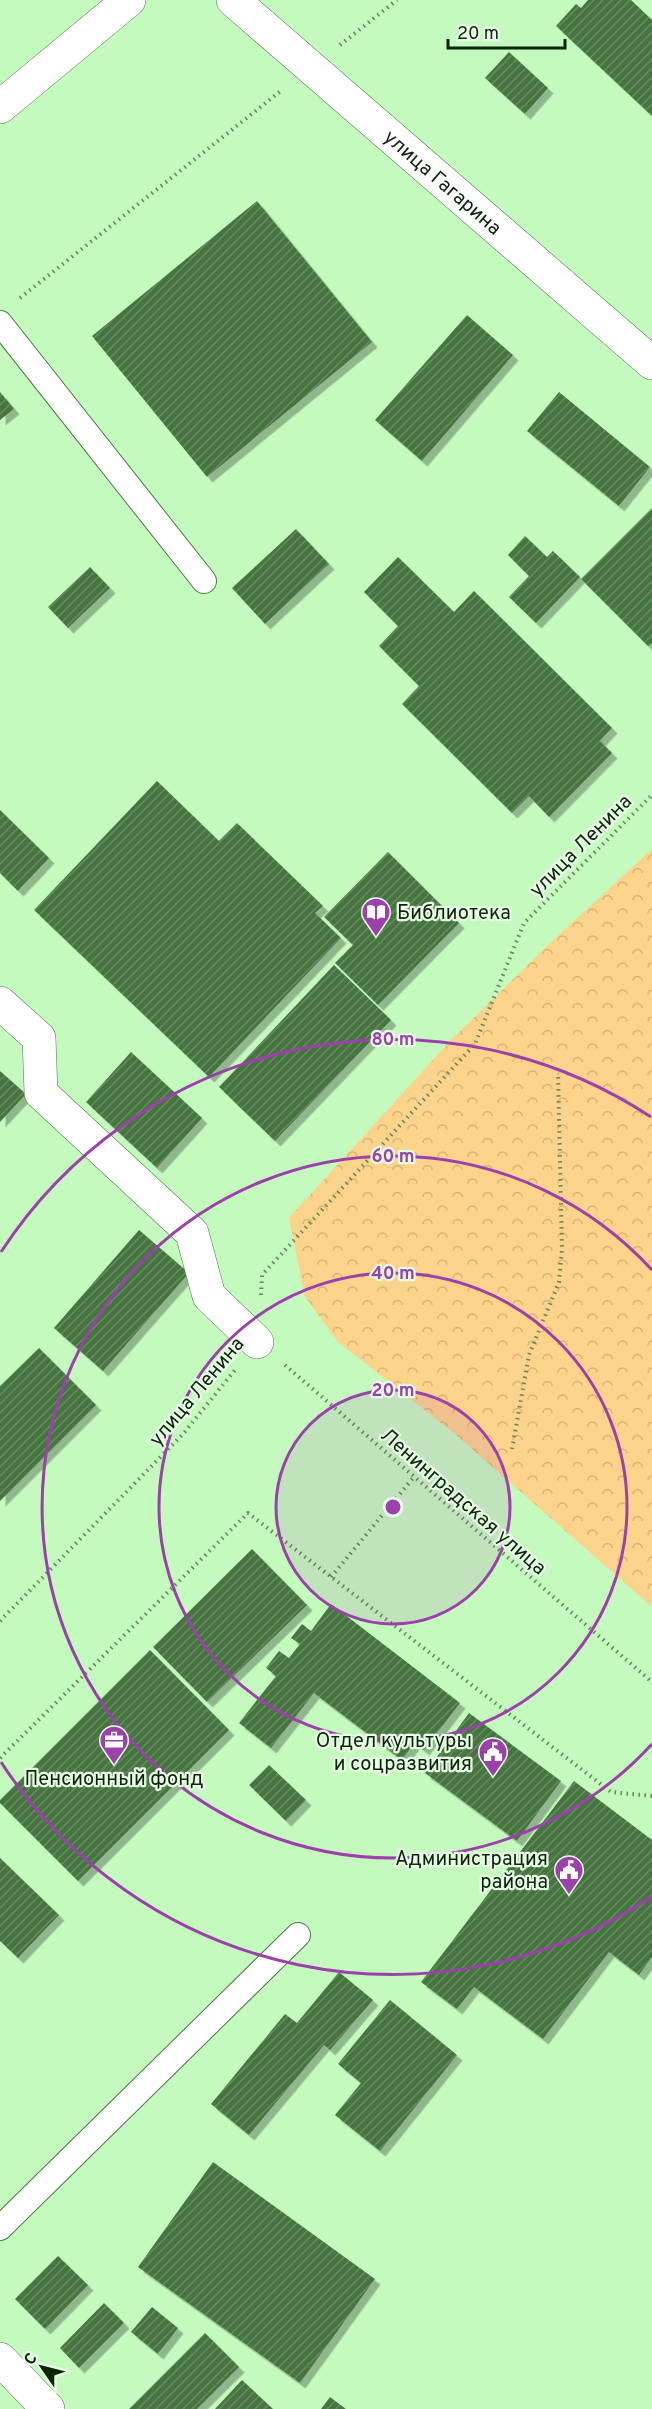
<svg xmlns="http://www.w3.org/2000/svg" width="652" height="2409" font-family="Overpass,sans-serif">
  <defs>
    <pattern id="park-crowns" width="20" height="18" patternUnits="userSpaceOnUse" patternTransform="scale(1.5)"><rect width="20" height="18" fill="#fbd38a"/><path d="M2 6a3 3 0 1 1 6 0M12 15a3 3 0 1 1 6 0" fill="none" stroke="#d6b576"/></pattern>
    <pattern id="building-hatch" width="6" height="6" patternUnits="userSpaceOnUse" patternTransform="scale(1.5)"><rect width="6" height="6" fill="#467540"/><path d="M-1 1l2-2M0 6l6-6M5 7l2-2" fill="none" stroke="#688b63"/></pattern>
    <filter id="shadow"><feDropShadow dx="5.5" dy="5.5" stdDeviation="0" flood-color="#0004"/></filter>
  </defs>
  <rect width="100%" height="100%" fill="#c5fabe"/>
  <path fill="url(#park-crowns)" d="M652 849V1607L455 1434 338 1342 305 1297 289 1218 451 1040 548 945Z"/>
  <path fill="url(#building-hatch)" filter="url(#shadow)" d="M588 0H631L652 20V116L556 26 576 4 581 8Z
    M509 52 548 88 525 114 485 78Z
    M257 201 372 342 207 477 92 336Z
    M467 315 513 355 422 461 375 420Z
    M0 392 14 409 0 420Z
    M559 392 650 467 619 506 527 431Z
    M652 508V643L648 646 581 579Z
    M296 529 329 564 265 624 232 588Z
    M525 536 547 557 553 551 580 577 536 623 509 597 529 576 508 555Z
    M398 557 454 612 474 591 612 728 600 741 612 753 549 817 529 796 512 813 402 704 419 686 379 646 398 626 364 592Z
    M90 567 110 588 68 628 48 607Z
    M157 781 219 841 237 823 323 906 315 913 341 938 209 1077 34 910Z
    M0 810 49 858 18 891 0 873Z
    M388 852 459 923 378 1005 335 963 353 945 324 917Z
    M334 965 391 1020 275 1141 219 1087Z
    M131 1052 202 1118 157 1168 86 1102Z
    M0 1071 26 1094 0 1122Z
    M139 1230 189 1273 103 1371 54 1328Z
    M39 1348 96 1405 0 1501V1386Z
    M252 1549 307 1605 207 1702 153 1647Z
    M331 1604 460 1703 424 1750 415 1743 402 1760 314 1693 271 1748 239 1723 276 1676 266 1668 279 1651 289 1658 300 1644 291 1638 302 1624 311 1631Z
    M150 1650 229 1730 78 1881 0 1803V1800Z
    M469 1713 561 1781 517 1841 425 1773Z
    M269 1765 306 1800 286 1821 249 1785Z
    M574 1781 652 1840V1957L639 1975 609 1952 543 2039 474 1987 457 2009 421 1982Z
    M0 1858 59 1915 18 1958 0 1941Z
    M339 1972 373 2000 330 2050 324 2045 249 2135 211 2104 285 2014 297 2023Z
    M390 2000 457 2055 380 2151 335 2115 361 2083 338 2064Z
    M213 2162 375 2279 300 2383 138 2267Z
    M58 2256 88 2285 45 2329 15 2299Z
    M104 2303 124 2323 79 2368 60 2348Z
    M152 2307 178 2328 158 2354 131 2332Z
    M205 2333 239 2367 197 2409H129Z
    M242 2380 273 2409H215Z
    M330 2397 346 2409H321Z"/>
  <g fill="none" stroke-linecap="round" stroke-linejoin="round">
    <g stroke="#4a7944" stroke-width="26">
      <path id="service" d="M0 323 204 581
        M0 2228 298 1935"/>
    </g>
    <g stroke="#4a7944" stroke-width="34">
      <path id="minor" d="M0 1003 39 1038 41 1093 192 1233 209 1296 257 1342
        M0 2359 48 2409"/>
    </g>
    <g stroke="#4a7944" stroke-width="34">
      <g id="tertiary">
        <path id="s1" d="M233 0 652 363"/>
        <path d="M0 107 129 0"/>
      </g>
    </g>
    <path stroke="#62855e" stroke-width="4" stroke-dasharray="1.5 4.5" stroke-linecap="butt" d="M340 45 397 0
      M20 298 282 90
      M261 1295 262 1275 475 1044 524 923 652 795
      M285 1365 652 1682
      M512 1449 529 1355 559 1282 562 1249 558 1073
      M331 1577 414 1477
      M0 1621 183 1434 235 1370
      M0 1758 248 1513 611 1792 652 1796"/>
    <use href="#service" stroke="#fff" stroke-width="24"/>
    <use href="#minor" stroke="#fff" stroke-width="33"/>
    <use href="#tertiary" stroke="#fff" stroke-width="33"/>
  </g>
  <circle cx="393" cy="1507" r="117" fill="#9c41ab" fill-opacity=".12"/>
  <g fill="none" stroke="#9c41ab" stroke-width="3">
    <circle cx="393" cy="1507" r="117"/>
    <circle cx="393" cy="1507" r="234"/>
    <path d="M652 1744A351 351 0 1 1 652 1270"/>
    <path d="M651 1897A468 468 0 0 1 1 1762M1 1252A468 468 0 0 1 651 1117"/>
  </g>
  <defs>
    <g id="library-pin" transform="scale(1.5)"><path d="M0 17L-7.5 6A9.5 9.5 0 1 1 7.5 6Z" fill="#9c41ab" stroke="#e8fde5"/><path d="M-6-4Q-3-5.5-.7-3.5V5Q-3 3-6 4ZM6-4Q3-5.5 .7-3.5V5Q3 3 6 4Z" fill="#fff"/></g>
    <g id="office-pin" transform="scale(1.5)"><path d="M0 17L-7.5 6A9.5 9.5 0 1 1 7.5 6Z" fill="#9c41ab" stroke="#e8fde5"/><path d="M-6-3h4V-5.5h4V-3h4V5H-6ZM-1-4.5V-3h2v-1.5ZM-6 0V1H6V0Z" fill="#fff"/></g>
    <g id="civic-pin" transform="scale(1.5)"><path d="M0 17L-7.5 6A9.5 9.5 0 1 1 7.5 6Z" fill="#9c41ab" stroke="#e8fde5"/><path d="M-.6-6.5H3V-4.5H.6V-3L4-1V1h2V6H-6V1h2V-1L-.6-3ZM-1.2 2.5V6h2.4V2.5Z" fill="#fff"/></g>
  </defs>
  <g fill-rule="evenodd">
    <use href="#library-pin" x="376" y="912"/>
    <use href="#office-pin" x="114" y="1740"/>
    <use href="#civic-pin" x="493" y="1752"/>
    <use href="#civic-pin" x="569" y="1870"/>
  </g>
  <g text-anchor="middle" stroke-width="4.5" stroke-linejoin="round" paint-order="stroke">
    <g font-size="20" fill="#0f230d" stroke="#e8fde5">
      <text dy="7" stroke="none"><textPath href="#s1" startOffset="278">улица Гагарина</textPath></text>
      <text transform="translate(580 845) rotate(-45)" y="7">улица Ленина</text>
      <text transform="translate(196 1391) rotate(-50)" y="7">улица Ленина</text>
      <text transform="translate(464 1501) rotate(41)" y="7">Ленинградская улица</text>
    </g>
    <g font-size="20" fill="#0f230d" stroke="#e8fde5" text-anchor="end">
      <text x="397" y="919" text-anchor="start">Библиотека</text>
      <text x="472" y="1747">Отдел культуры<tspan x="472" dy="23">и соцразвития</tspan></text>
      <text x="114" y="1785" text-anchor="middle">Пенсионный фонд</text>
      <text x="548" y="1865">Администрация<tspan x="548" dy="23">района</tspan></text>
    </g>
  </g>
  <circle cx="393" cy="1507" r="9" fill="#9c41ab" stroke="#e8fde5" stroke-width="3"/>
  <g font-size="18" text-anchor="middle" font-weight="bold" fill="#9c41ab" stroke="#e8fde5" stroke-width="4.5" stroke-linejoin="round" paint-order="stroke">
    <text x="393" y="1045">80 m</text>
    <text x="393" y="1162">60 m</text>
    <text x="393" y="1279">40 m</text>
    <text x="393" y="1396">20 m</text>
  </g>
  <g transform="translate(42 2367) rotate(305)" stroke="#e8fde5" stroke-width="4.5" paint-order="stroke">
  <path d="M0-4.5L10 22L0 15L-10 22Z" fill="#0f230d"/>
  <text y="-9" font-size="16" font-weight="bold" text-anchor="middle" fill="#0f230d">С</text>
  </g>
  <path d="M448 39v9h117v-9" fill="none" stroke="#0f230d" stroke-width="3"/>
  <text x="457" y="39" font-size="18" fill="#0f230d" stroke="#e8fde5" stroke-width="4.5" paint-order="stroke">20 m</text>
</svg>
